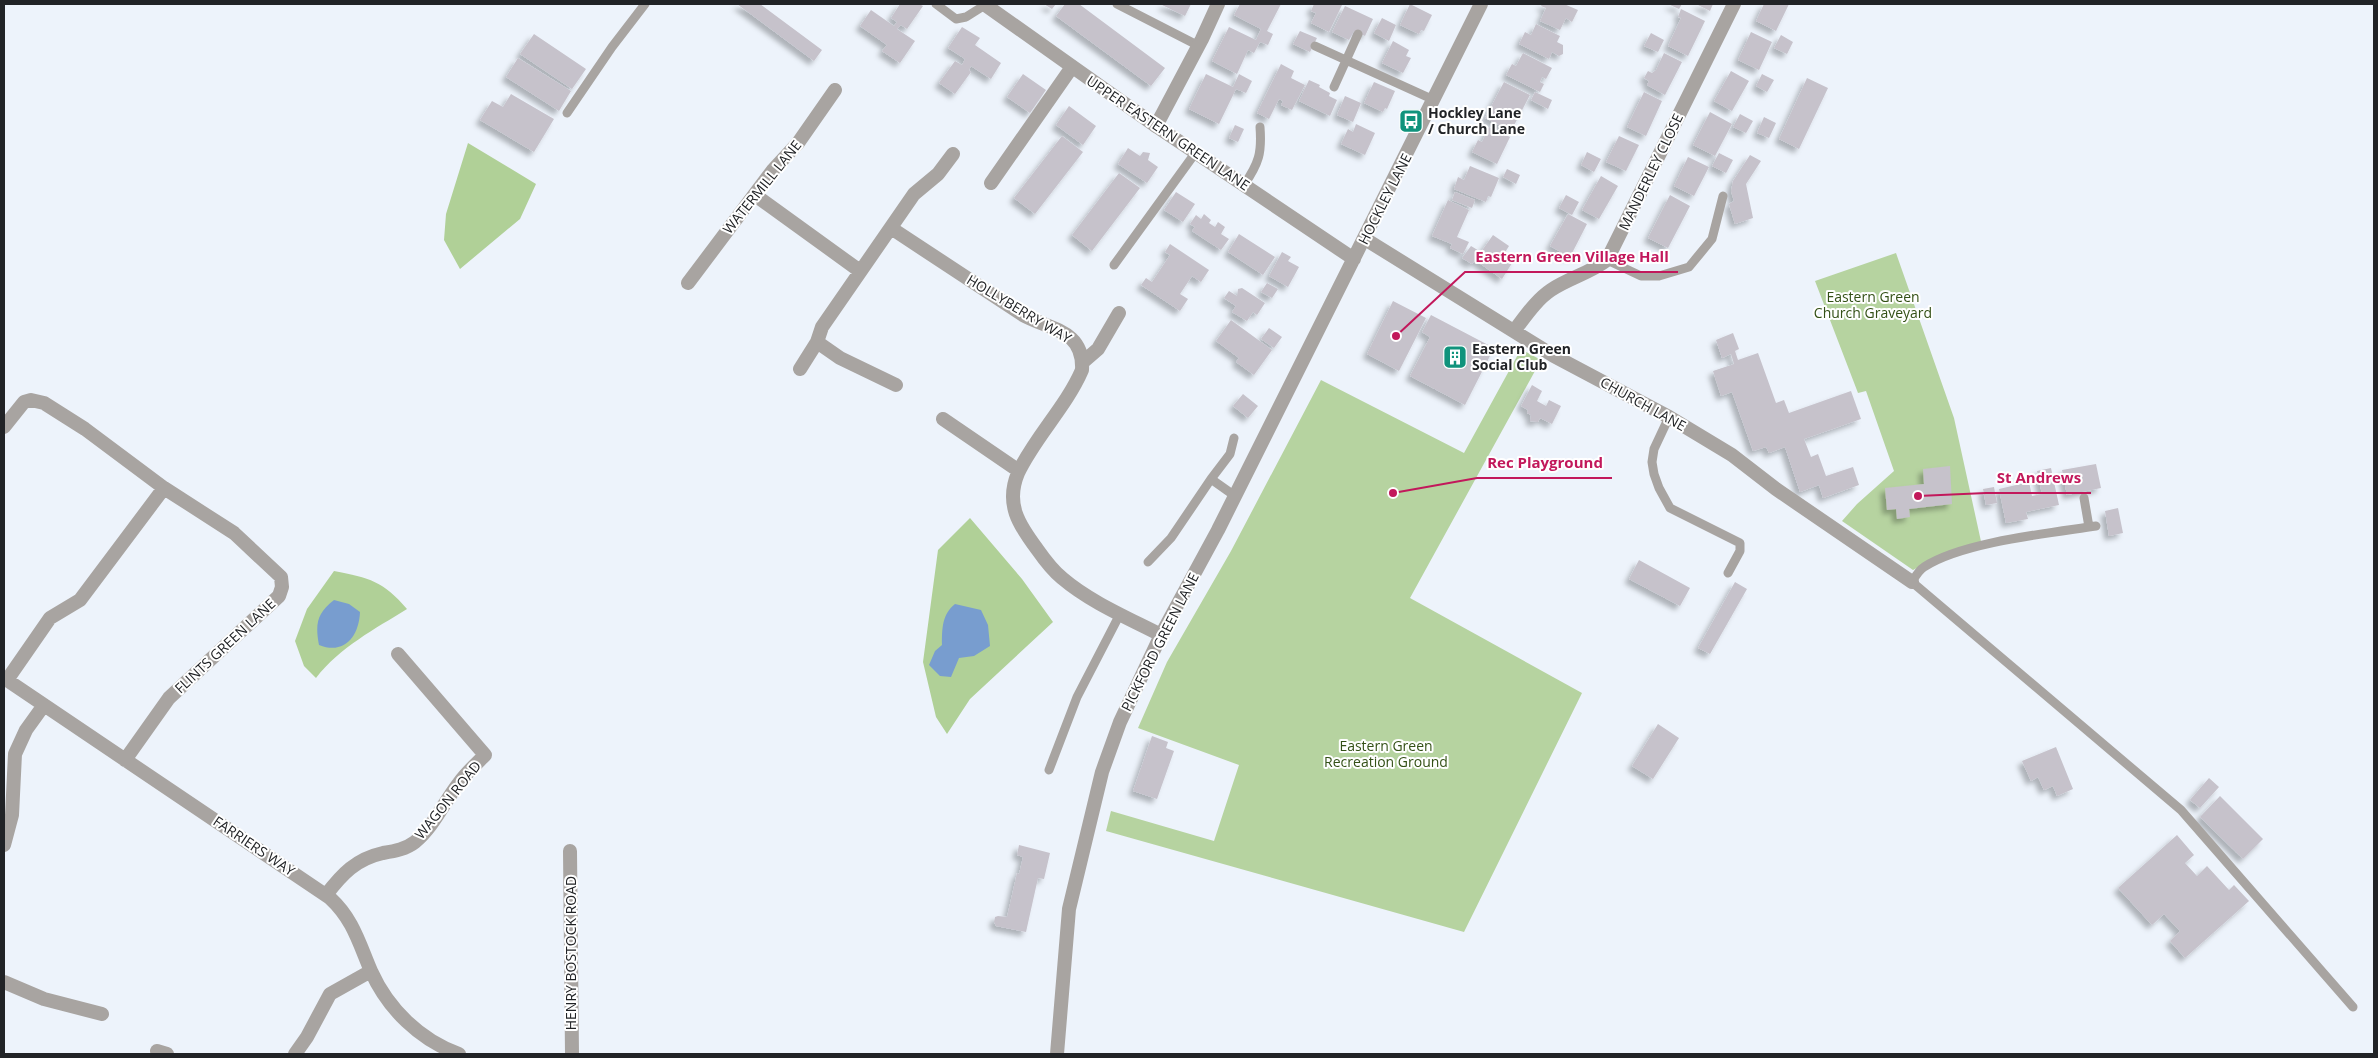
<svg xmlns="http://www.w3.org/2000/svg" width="2378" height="1058" font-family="'Open Sans',sans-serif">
  <defs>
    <filter id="shadow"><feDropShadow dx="-4.5" dy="4.5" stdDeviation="2.5" flood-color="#0004"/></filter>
  </defs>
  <rect width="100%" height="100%" fill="#edf3fb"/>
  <path fill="#b6d3a0" d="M1896 253 1954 418 1982 546 1940 556 1913 570 1842 521 1857 504 1894 471 1866 391 1858 393 1815 281Z
    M1521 349 1541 360 1410 598 1582 693 1464 932 1106 831 1111 811 1214 841 1239 765 1138 728 1167 662 1231 551 1321 380 1464 453Z"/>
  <path fill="#b0d097" d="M468 143 536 184 520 219 460 269 444 240 446 214Z
    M970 518 1022 579 1053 622 970 699 947 734 936 717 923 662 938 550Z
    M334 571C370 578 383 581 407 609 375 629 340 647 316 678L304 666 295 641 307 609Z"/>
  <path fill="#789dcf" d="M334 600 349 604 360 612C359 637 344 655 319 645 315 624 317 613 334 600Z
    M955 604 981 610 988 625 990 646 974 656 959 658 951 677 940 676 929 665 935 651 942 645C942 629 942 614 955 604Z"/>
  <path fill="#c6c2cb" filter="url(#shadow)" d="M737 4H760L822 50 814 61Z
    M900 4H919L923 6 907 29 901 25 897 29 915 41 900 63 882 51 887 45 860 26 871 10 894 26 897 22 891 18Z
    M1044 4H1056L1052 9Z
    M1065 4H1079L1165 68 1151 86 1056 16Z
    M1163 4H1191L1185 16 1162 5Z
    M1240 4H1281L1267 31 1273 34 1268 45 1260 42 1254 53 1248 50 1237 74 1212 61 1229 27 1256 40 1261 29 1234 15Z
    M1314 4 1342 5 1329 32 1311 23 1316 13 1311 11Z
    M1410 4 1432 15 1424 31 1421 30 1419 34 1400 25Z
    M1542 4H1564L1578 10 1572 22 1566 18 1560 30 1540 21 1546 8 1541 6Z
    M1668 4H1682L1679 9Z
    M1696 4H1713L1710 11Z
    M1764 4H1789L1776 31 1756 21Z
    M1345 6 1373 19 1365 36 1354 31 1349 40 1332 32Z
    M1681 9 1705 21 1688 56 1668 46 1681 18 1678 17Z
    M1382 18 1396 25 1389 41 1374 33Z
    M1536 24 1560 36 1557 42 1563 45V54L1559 56 1552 52 1549 59 1519 44 1525 32 1531 35Z
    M962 27 980 38 975 45 1001 63 991 79 971 66 969 70 971 72 955 94 939 83 955 61 962 65 965 59 948 48Z
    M1300 31 1317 38 1310 52 1293 44Z
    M1751 32 1772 42 1759 70 1738 60Z
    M1651 33 1664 40 1658 52 1644 46Z
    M534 34 586 69 572 89 520 54Z
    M1781 35 1793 42 1787 54 1774 48Z
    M1393 41 1409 50 1406 56 1411 58 1403 73 1382 63Z
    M1523 53 1552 68 1546 79 1542 77 1540 82 1544 84 1540 92 1506 75 1512 64 1516 66Z
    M1664 53 1682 62 1665 95 1647 85 1649 81 1644 78 1648 71 1652 73 1656 70Z
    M518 58 571 91 559 111 506 77Z
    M1281 64 1294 71 1291 78 1305 85 1292 110 1281 105 1283 101 1279 99 1269 119 1257 113Z
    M1731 71 1749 81 1732 111 1714 101Z
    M1023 74 1046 90 1030 113 1007 97Z
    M1206 74 1233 87 1239 74 1252 81 1246 93 1236 89 1219 124 1189 109Z
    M1762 74 1774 80 1767 92 1756 86Z
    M1807 78 1828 88 1799 149 1779 139Z
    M1309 80 1320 85 1319 87 1330 93 1329 96 1337 100 1330 116 1299 101Z
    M1374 82 1395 91 1387 109 1385 108 1383 112 1364 103Z
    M1504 82 1530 95 1511 131 1485 118Z
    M1535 92 1552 100 1548 109 1531 100Z
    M1644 92 1662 101 1646 136 1627 127Z
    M511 94 554 119 534 152 480 120 492 101 503 107Z
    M1345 96 1361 103 1353 122 1337 115Z
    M1069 106 1096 126 1083 145 1056 125Z
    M1710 112 1732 124 1715 156 1693 145Z
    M1740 114 1753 121 1746 133 1733 127Z
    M1764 117 1776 123 1769 138 1757 133Z
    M1356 124 1375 133 1365 155 1341 144 1348 129 1353 132Z
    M1235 125 1244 129 1238 142 1229 138Z
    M1489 127 1510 137 1497 164 1472 152 1478 140 1482 142Z
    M1062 136 1083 152 1035 214 1014 198Z
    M1619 136 1639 145 1626 171 1606 162Z
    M1128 148 1140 156 1143 152 1150 153 1148 160 1158 167 1147 183 1118 164Z
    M1587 152 1601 159 1594 172 1581 165Z
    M1719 153 1733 160 1726 173 1712 166Z
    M1750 155 1761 161 1746 184 1753 218 1735 224 1729 204 1734 201 1731 191 1733 181Z
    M1688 157 1709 167 1694 196 1674 186Z
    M1470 166 1499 178 1491 197 1488 196 1486 202 1454 189 1458 177 1464 180Z
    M1507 169 1520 175 1516 184 1503 177Z
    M1119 173 1140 188 1092 251 1072 235Z
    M1601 176 1618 186 1599 219 1582 210Z
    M1176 192 1195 204 1183 222 1164 210Z
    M1455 192 1475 200 1472 208 1452 200Z
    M1566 195 1579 202 1572 215 1559 208Z
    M1670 195 1690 206 1668 248 1648 238Z
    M1448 200 1469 210 1457 237 1469 242 1463 254 1450 248 1452 244 1432 236Z
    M1204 214 1211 220 1209 223 1215 227 1218 222 1225 227 1221 234 1229 239 1221 250 1192 231 1195 227 1190 224 1196 215 1201 219Z
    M1568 214 1587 224 1570 257 1550 246Z
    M1239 234 1275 257 1263 275 1228 252Z
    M1493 235 1509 246 1504 254 1514 260 1502 279 1475 260 1472 264 1462 258 1471 246 1481 252Z
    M1170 244 1209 270 1201 282 1192 276 1180 294 1188 299 1180 311 1141 285 1146 278 1152 282 1170 255 1165 252Z
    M1282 252 1291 257 1288 261 1299 267 1288 287 1269 276Z
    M1267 283 1278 289 1272 298 1261 292Z
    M1242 288 1265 303 1257 315 1253 312 1247 321 1232 312 1236 306 1224 298 1229 291 1237 296 1238 289Z
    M1393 301 1426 318 1399 371 1367 354Z
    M1431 315 1494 348 1465 405 1410 376 1430 337 1422 332Z
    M1231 320 1272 350 1254 375 1236 362 1239 358 1216 341Z
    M1269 328 1282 337 1274 348 1261 339Z
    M1733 333 1739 349 1735 351 1738 360 1758 353 1776 403 1784 400 1789 413 1851 391 1861 419 1804 439 1811 457 1818 454 1826 476 1853 467 1859 485 1823 498 1819 485 1800 492 1785 447 1769 453 1766 447 1753 451 1732 392 1721 396 1713 371 1734 364 1731 354 1722 358 1716 340Z
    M1532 385 1542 391 1537 401 1546 406 1549 400 1561 406 1552 424 1540 418 1538 422 1530 421 1531 415 1527 413 1528 410 1521 406Z
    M1243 394 1258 406 1248 418 1233 406Z
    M2096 464 2101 488 2067 495 2062 470Z
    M1950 466 1952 504 1909 509 1910 517 1897 519 1896 509 1887 510 1885 488 1924 484 1923 469Z
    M2051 468 2059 505 2026 512 2028 519 2006 523 1999 489 2029 482 2032 496 2042 494 2037 471Z
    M1994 487 1997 503 1986 505 1983 489Z
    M2118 508 2123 533 2109 536 2105 511Z
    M1639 560 1690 588 1680 606 1629 579Z
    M1735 582 1747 589 1710 654 1698 648Z
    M1658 724 1679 738 1653 779 1632 766Z
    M1152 736 1168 742 1166 748 1174 751 1157 799 1133 791Z
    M2056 747 2073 789 2057 796 2053 786 2044 790 2038 777 2031 781 2022 761Z
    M2209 778 2219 787 2200 808 2190 800Z
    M2220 796 2263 839 2243 859 2200 817Z
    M2177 835 2194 855 2185 863 2197 876 2207 866 2229 890 2234 885 2249 901 2185 958 2170 941 2180 931 2164 914 2152 925 2118 888Z
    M1019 845 1050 853 1044 879 1038 878 1026 932 996 926 994 922 995 917 998 916 1007 917 1017 873 1019 874 1023 857 1017 855Z"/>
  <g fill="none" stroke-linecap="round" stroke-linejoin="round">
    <path stroke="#a8a4a1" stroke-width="9" d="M936 4 956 19 966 17 985 5
      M1117 4 1199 46
      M1315 46 1434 100
      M1334 87 1358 34
      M567 113 612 47 645 4
      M1244 185C1259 163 1262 153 1260 127
      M1607 260 1641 276H1659L1689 267 1712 239 1723 196
      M1114 265 1196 152
      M1669 417 1654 449 1652 462 1654 474 1659 488 1670 508 1740 543V551L1728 573
      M1211 479 1230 454 1234 438
      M2084 498 2089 527
      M2096 526C2050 533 1962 542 1924 567 1919 570 1915 577 1912 582L2181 810 2353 1007
      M1148 562 1171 538 1211 479 1235 496
      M1049 770 1077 697 1120 614"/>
    <path stroke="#a8a4a1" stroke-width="14" d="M1156 126 1202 39 1218 4
      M991 183 1072 67
      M755 195 860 271
      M891 228 1023 315C1051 330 1084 330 1082 370 1066 407 1035 437 1018 473 1005 504 1019 525 1037 549 1044 559 1052 570 1062 578 1090 602 1128 618 1161 635
      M1365 239 1554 356 1669 417 1732 455 1776 489 1912 582
      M688 283 773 170 798 143 835 90
      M1514 331C1525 317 1536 300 1551 290 1569 278 1590 273 1607 260L1734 4
      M817 342 840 358 896 385
      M1083 362 1098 349 1119 313
      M800 369 817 342 822 327 914 194 938 174 953 154
      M943 419 1019 471
      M4 427 24 402 31 400 44 403 85 429 164 488 234 533 281 577 282 587 279 596 169 698 125 760
      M4 678 330 898C353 919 359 943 371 971 388 1009 420 1040 459 1054
      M7 680 50 618 80 600 164 488
      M4 845 12 815 15 754 26 730 44 705
      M570 851 572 1054
      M326 895C342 874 356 859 383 853 395 851 406 849 415 842 434 826 444 802 459 783 466 773 476 764 485 755L398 654
      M4 982 44 999 102 1014
      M157 1051 167 1054
      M295 1054 307 1037 330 994 371 971"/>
    <path stroke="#a8a4a1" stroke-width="14" d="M984 4 1156 126 1354 259
      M1057 1054 1069 909 1102 772 1120 722 1161 635 1218 530 1481 4"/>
  </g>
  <defs>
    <g id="bus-square" transform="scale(1.25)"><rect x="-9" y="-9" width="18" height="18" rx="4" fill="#10937c" stroke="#fff"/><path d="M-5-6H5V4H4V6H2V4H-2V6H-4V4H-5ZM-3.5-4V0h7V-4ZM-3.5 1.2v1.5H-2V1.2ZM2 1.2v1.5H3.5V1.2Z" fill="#fff"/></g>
    <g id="building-square" transform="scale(1.25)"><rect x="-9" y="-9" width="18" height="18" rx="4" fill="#10937c" stroke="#fff"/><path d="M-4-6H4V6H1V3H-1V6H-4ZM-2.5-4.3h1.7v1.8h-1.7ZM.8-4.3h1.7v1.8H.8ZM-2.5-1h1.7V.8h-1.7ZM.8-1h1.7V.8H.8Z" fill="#fff"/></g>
  </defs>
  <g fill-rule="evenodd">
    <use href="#bus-square" x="1411" y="121"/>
    <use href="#building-square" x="1455" y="357"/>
  </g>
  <g text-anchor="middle" stroke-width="4" stroke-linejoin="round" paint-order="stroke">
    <g font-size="14" font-weight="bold" fill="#212326" stroke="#fff" text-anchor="start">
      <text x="1428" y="118">Hockley Lane<tspan x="1428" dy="16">/ Church Lane</tspan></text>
      <text x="1472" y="354">Eastern Green<tspan x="1472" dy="16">Social Club</tspan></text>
    </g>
    <g font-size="14" fill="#212326" stroke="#fff">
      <text transform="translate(1168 133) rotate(34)" y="5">UPPER EASTERN GREEN LANE</text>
      <text transform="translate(1651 172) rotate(-64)" y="5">MANDERLEY CLOSE</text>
      <text transform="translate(762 187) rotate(-51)" y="5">WATERMILL LANE</text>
      <text transform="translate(1385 199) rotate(-63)" y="5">HOCKLEY LANE</text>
      <text transform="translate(1019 309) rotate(31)" y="5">HOLLYBERRY WAY</text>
      <text transform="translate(1643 404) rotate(29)" y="5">CHURCH LANE</text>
      <text transform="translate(1160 642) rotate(-63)" y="5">PICKFORD GREEN LANE</text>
      <text transform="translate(225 646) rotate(-43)" y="5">FLINTS GREEN LANE</text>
      <text transform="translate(448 800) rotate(-51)" y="5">WAGON ROAD</text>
      <text transform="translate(254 846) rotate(34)" y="5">FARRIERS WAY</text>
      <text transform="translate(571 953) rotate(-90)" y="5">HENRY BOSTOCK ROAD</text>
    </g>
    <g font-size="14" fill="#335016" stroke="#fff">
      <text x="1873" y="302">Eastern Green<tspan x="1873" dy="16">Church Graveyard</tspan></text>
      <text x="1386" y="751">Eastern Green<tspan x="1386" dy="16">Recreation Ground</tspan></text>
    </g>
  </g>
  <path fill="none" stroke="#c2185b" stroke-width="2" d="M1396 336L1465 272H1678M1393 493L1477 478H1612M1918 496L1986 493H2091"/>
  <g fill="#c2185b" stroke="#fff" stroke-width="2">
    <circle cx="1396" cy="336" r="5"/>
    <circle cx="1393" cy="493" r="5"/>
    <circle cx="1918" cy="496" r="5"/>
  </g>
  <g font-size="15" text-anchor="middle" font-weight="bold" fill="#c2185b" stroke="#fff" stroke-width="4" stroke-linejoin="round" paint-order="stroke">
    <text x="1572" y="262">Eastern Green Village Hall</text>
    <text x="1545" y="468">Rec Playground</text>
    <text x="2039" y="483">St Andrews</text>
  </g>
  <rect width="2378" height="1058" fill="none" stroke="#212326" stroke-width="10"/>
</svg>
